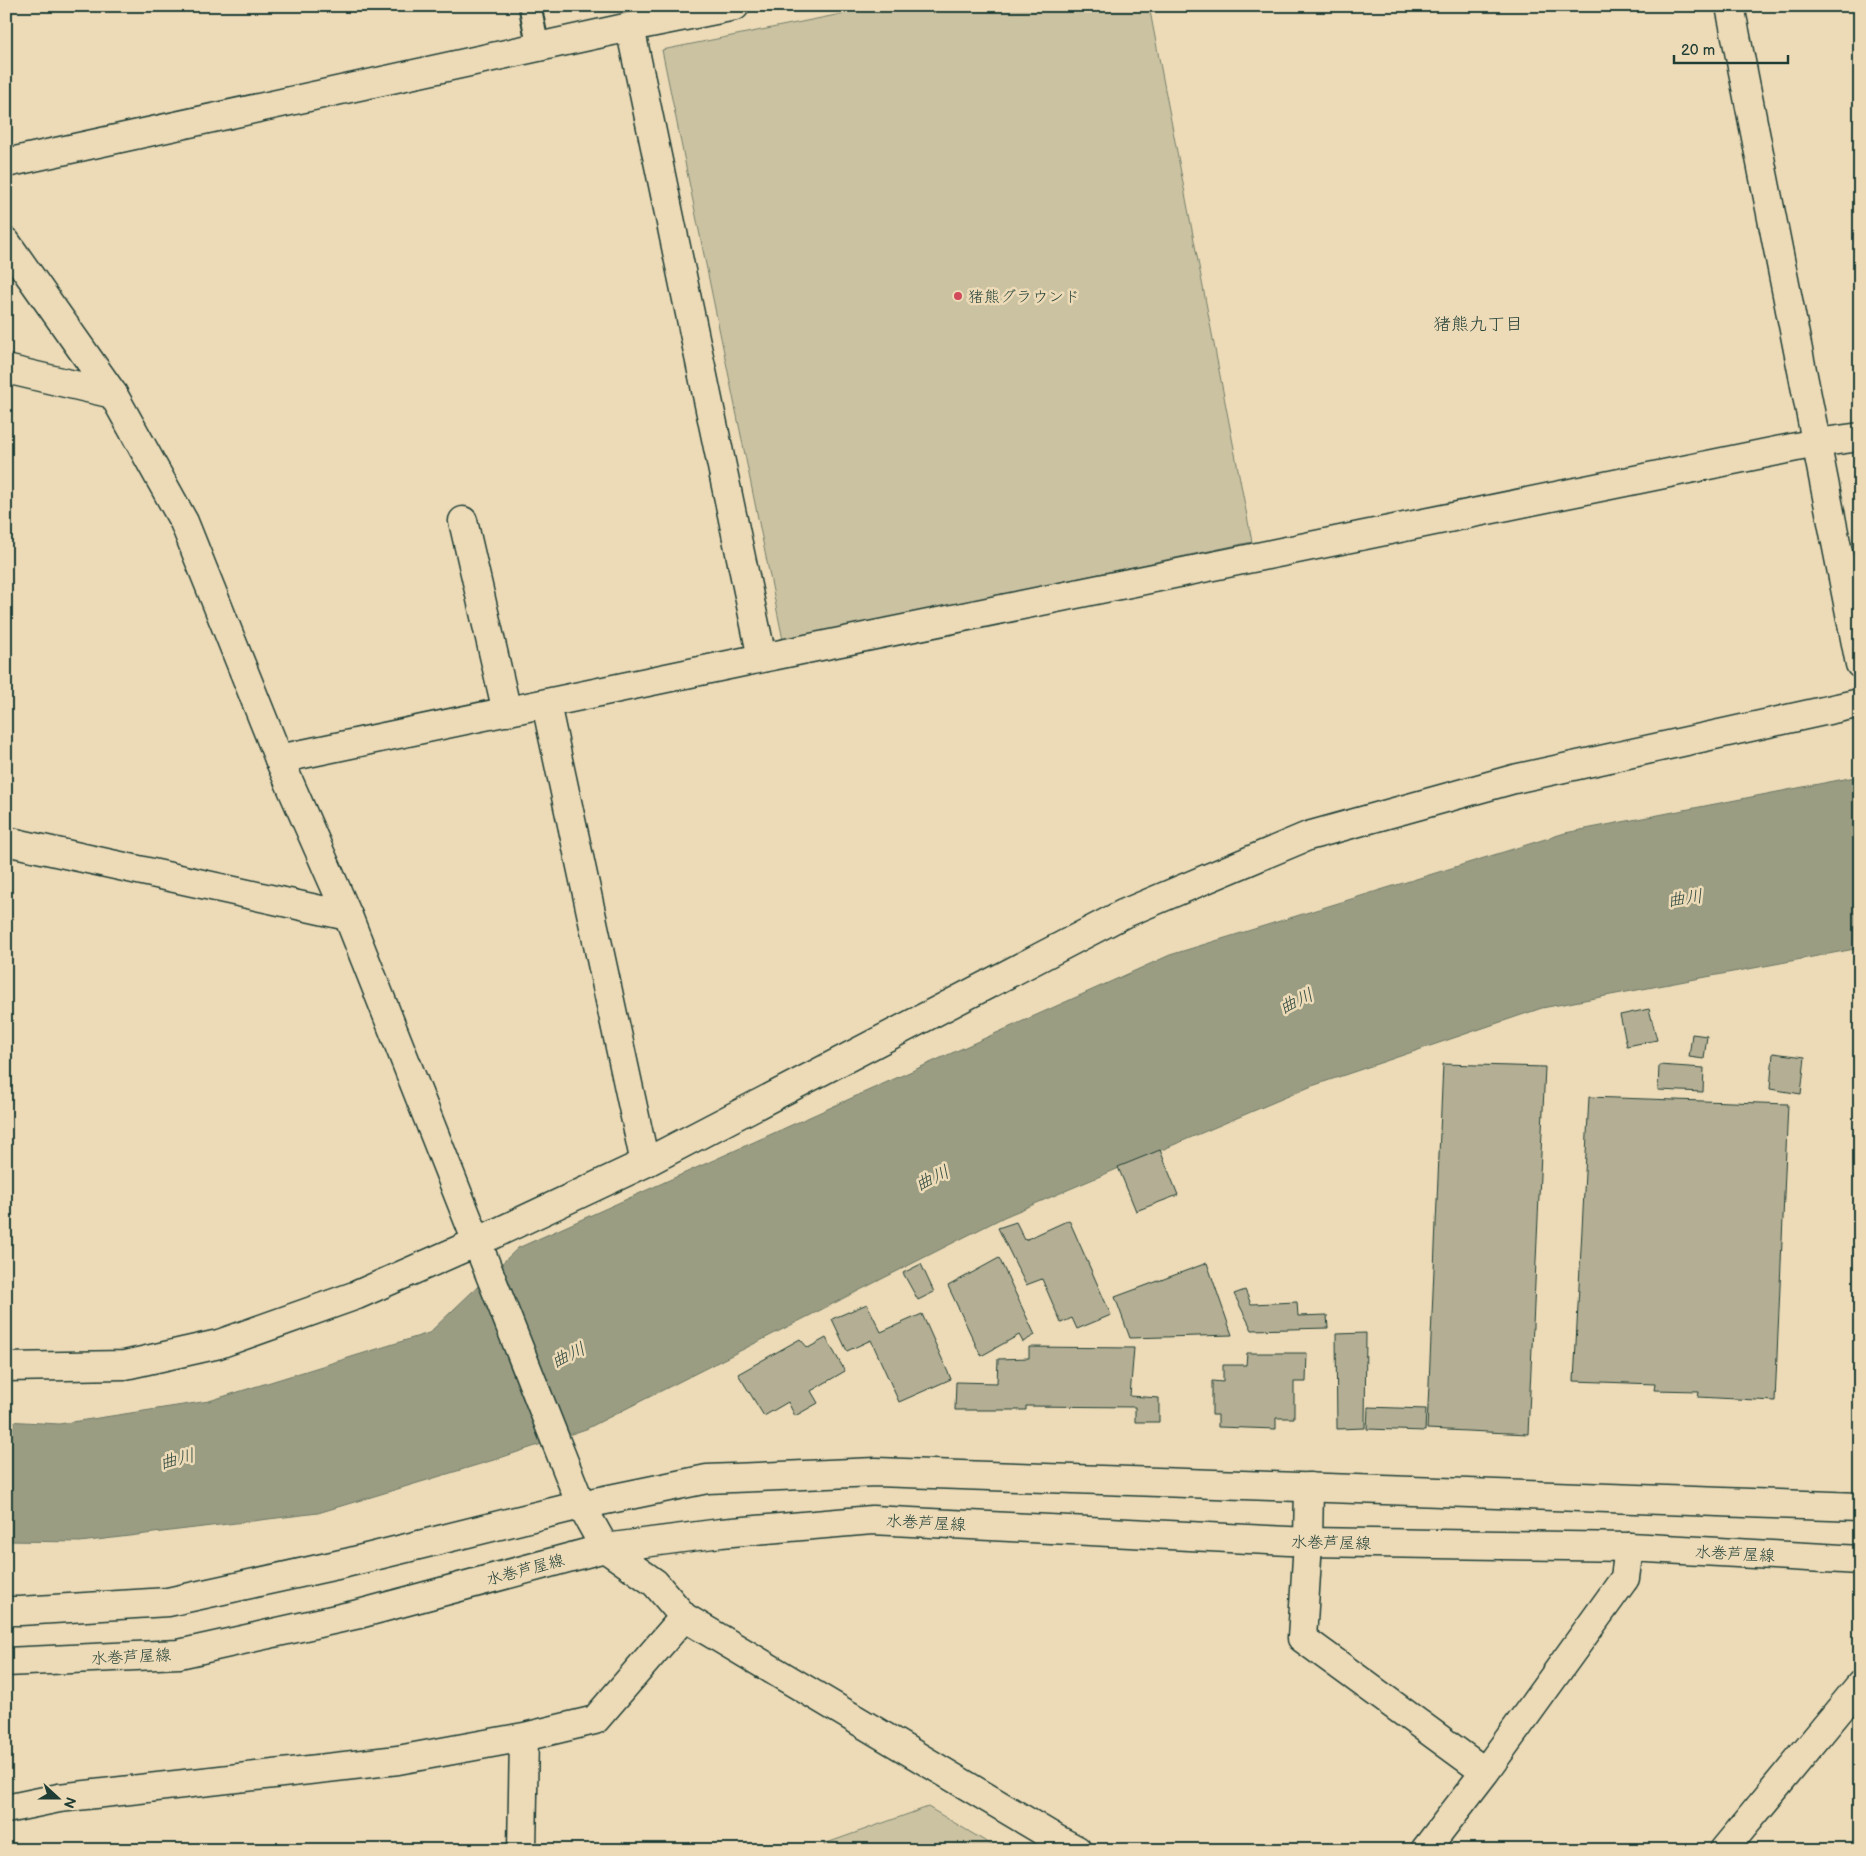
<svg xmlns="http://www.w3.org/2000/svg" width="1866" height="1856" font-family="'Balsamiq Sans','Klee One',sans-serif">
  <rect width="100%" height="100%" fill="#eddbb8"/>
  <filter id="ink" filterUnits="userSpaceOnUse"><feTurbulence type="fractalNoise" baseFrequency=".02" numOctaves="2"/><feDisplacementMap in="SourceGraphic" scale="10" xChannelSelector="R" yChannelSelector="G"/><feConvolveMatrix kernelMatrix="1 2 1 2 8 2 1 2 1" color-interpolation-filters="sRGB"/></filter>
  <g filter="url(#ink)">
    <path fill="#cbc2a2" stroke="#75806b" d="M881 6H1149L1252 542 783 640 662 50Z
      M928 1807 1000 1850H825L824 1844Z"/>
    <path fill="#9b9d83" stroke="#697763" d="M1860 776V948L1542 1008 1312 1086 1004 1217 586 1429 497 1459 318 1513 80 1542 6 1541V1421L59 1424 209 1401 429 1333 518 1248 1170 955 1565 833Z"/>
    <path fill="#b4af94" stroke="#1f3d34" d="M1649 1009 1657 1040 1627 1046 1620 1015Z
      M1692 1034 1707 1036 1704 1059 1689 1057Z
      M1773 1053 1805 1057 1801 1094 1770 1089Z
      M1443 1064 1545 1067 1528 1434 1427 1429Z
      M1659 1065 1704 1068 1703 1092 1658 1090Z
      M1589 1097 1788 1104 1775 1401 1698 1397 1699 1391 1654 1390 1655 1384 1574 1381Z
      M1160 1150 1178 1195 1136 1211 1118 1167Z
      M1069 1220 1111 1315 1077 1329 1072 1318 1061 1323 1042 1279 1026 1285 998 1228 1016 1222 1025 1240Z
      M999 1258 1035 1335 1023 1342 1019 1335 981 1356 948 1286Z
      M1207 1263 1232 1335 1130 1338 1115 1297Z
      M921 1264 934 1292 918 1300 903 1273Z
      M1245 1290 1251 1304 1297 1302 1298 1316 1327 1315 1328 1328 1252 1330 1234 1294Z
      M867 1304 881 1332 922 1314 951 1379 899 1402 871 1340 847 1351 832 1319Z
      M1366 1333 1365 1428 1337 1429 1336 1334Z
      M826 1338 845 1371 811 1391 818 1403 795 1416 788 1402 764 1416 738 1374 800 1339 808 1348Z
      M1029 1347 1134 1348 1130 1396 1159 1398V1422H1135V1407L1026 1406V1410H955L956 1382 997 1383 998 1359 1029 1358Z
      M1247 1353H1307L1306 1382H1294V1418H1276V1429L1218 1427V1415H1212V1381L1223 1382V1365H1246Z
      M1368 1407 1426 1409 1425 1431 1367 1429Z"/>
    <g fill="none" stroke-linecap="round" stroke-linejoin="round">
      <g stroke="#1f3d34" stroke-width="25">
        <path id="service" d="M530 6 538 47"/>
      </g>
      <g stroke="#1f3d34" stroke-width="31">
        <path id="minor" d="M1730 6 1860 664
          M630 27 762 658
          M6 369 113 394
          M463 521 507 712
          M546 704 645 1163
          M279 759 762 658 1816 443 1860 437
          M6 841 348 916
          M6 1367 125 1365 219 1344 357 1295 477 1242 645 1163 1123 914 1308 836 1514 779 1860 703
          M1309 1487 1308 1542 1302 1638 1485 1772
          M581 1505 605 1548 655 1583 684 1617 1058 1840 1077 1850
          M6 1809 59 1798 398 1760 524 1737 595 1720 684 1617
          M522 1850 524 1737
          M1425 1850 1485 1772 1625 1578 1629 1547
          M1724 1850 1860 1685"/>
      </g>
      <g stroke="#1f3d34" stroke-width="31">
        <path id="tertiary" d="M6 163 630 27 735 6
          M6 242 113 394 184 522 279 759 348 916 581 1505"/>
      </g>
      <g stroke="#1f3d34" stroke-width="31">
        <path id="secondary" d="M6 1611H20L168 1602 346 1563 581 1505 707 1479 876 1472 1860 1507
          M6 1662 179 1654 359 1614 605 1548 721 1533 872 1520 1308 1542 1629 1547 1860 1560"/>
      </g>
      <use href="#service" stroke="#eddbb8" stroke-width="21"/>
      <use href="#minor" stroke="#eddbb8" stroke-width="28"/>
      <use href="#tertiary" stroke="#eddbb8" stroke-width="28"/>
      <use href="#secondary" stroke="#eddbb8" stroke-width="28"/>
    </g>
  </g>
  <circle fill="#d1495b" stroke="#eddbb8" stroke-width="2" cx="958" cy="296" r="5"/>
  <g text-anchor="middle" stroke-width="5" stroke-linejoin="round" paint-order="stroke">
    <g font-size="16" fill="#1f3d34" stroke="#eddbb8" text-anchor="start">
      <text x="968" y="302">猪熊グラウンド</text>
    </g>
    <g font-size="16" fill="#1f3d34" stroke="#eddbb8">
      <text transform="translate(926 1522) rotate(3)" y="6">水巻芦屋線</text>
      <text transform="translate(1331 1542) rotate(1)" y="6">水巻芦屋線</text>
      <text transform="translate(1735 1553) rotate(3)" y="6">水巻芦屋線</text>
      <text transform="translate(525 1569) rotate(-15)" y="6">水巻芦屋線</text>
      <text transform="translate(131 1656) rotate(-3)" y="6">水巻芦屋線</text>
    </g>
    <g font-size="18" fill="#1f3d34" stroke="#eddbb8">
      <text x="1478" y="330">猪熊九丁目</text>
    </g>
    <g font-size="18" font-style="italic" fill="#324b40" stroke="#eddbb8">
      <text transform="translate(1685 898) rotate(-8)" y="6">曲川</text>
      <text transform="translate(1296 1001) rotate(-26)" y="6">曲川</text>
      <text transform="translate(932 1178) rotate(-26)" y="6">曲川</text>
      <text transform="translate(568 1355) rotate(-26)" y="6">曲川</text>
      <text transform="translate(177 1459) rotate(-14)" y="6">曲川</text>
    </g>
  </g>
  <rect width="1866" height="1856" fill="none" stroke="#eddbb8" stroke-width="25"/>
  <rect x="12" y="12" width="1841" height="1831" fill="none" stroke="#1f3d34" stroke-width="2" filter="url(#ink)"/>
  <g transform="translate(58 1798) rotate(111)" stroke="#eddbb8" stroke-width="4" paint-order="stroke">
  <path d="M0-4L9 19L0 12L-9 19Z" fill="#1f3d34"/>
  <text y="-8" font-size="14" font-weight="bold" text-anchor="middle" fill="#1f3d34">N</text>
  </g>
  <path d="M1674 55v8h114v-8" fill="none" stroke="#1f3d34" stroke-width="2.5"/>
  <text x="1681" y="55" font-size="15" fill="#1f3d34" stroke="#eddbb8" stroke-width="4" paint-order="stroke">20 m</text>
</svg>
